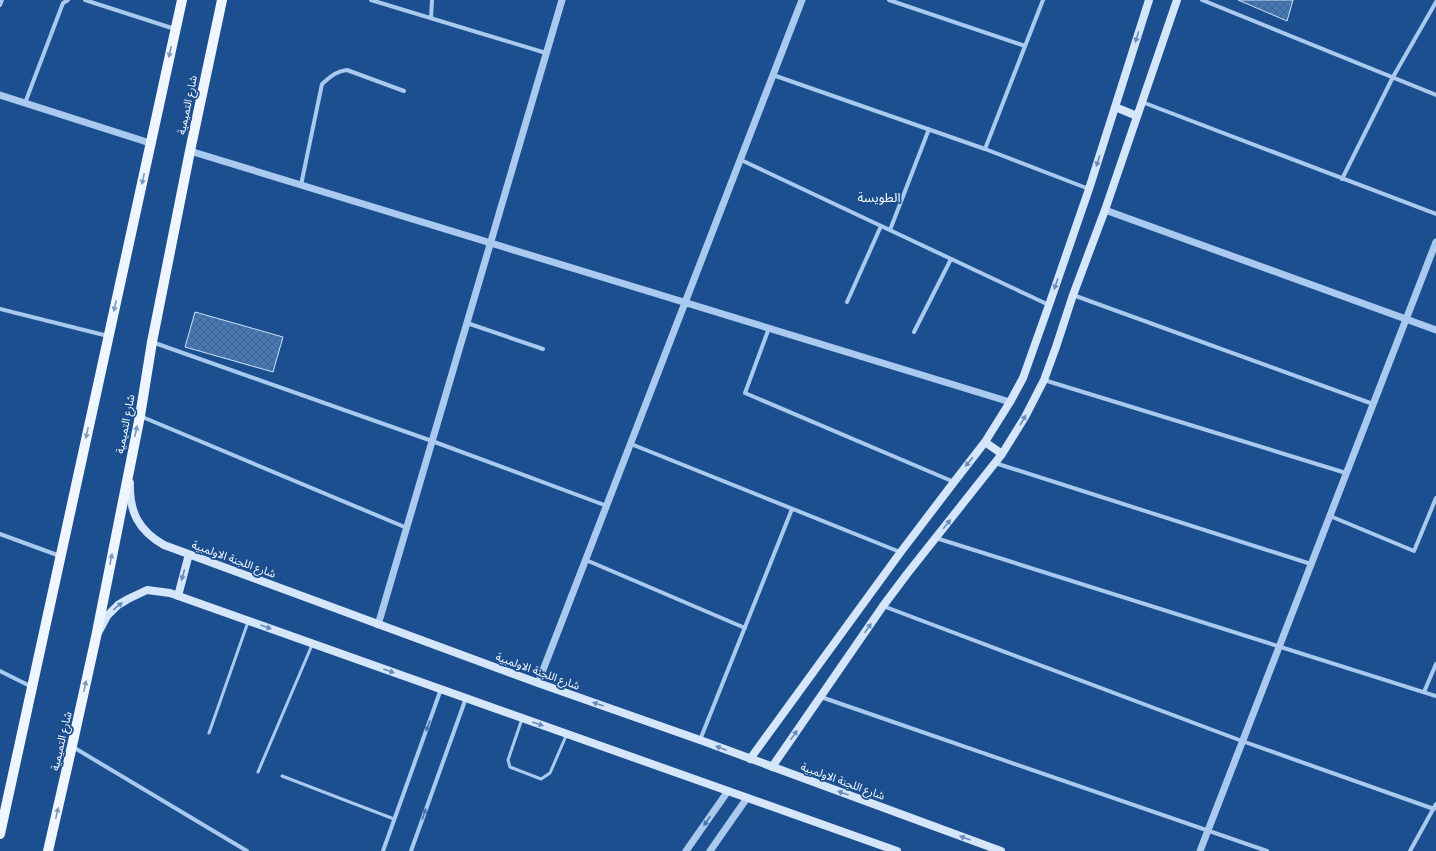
<svg xmlns="http://www.w3.org/2000/svg" width="1436" height="851" font-family="'Noto Sans','Noto Sans Arabic',sans-serif">
  <defs>
    <pattern id="building-cross-hatch" width="8" height="8" patternUnits="userSpaceOnUse"><rect width="8" height="8" fill="#4478b7"/><path d="M0 0l8 8M0 8l8-8" fill="none" stroke="#486282"/></pattern>
  </defs>
  <rect width="100%" height="100%" fill="#1b4f8f"/>
  <path fill="url(#building-cross-hatch)" stroke="#cfe3fa" d="M1238 0H1293L1287 21Z
    M195 312 283 337 273 372 185 347Z"/>
  <g fill="none" stroke-linecap="round" stroke-linejoin="round">
    <path stroke="#a9c9ee" stroke-width="3" d="M522 719 508 760 510 767 541 779 550 773 566 736
      M209 733 248 622
      M258 772 312 645
      M282 776 394 819"/>
    <path stroke="#a9c9ee" stroke-width="4" d="M85 0 175 29
      M371 0 546 53
      M889 0 1025 46
      M1202 0 1436 95
      M0 5 2 0
      M431 18 432 0
      M773 75 985 149 1089 189
      M1142 102 1436 214
      M25 103 63 3 68 0
      M985 149 1043 0
      M741 160 1049 305
      M1342 179 1393 77 1436 2
      M301 185 322 84C330 77 336 71 347 70L404 91
      M890 230 929 129
      M1073 295 1373 404
      M847 302 881 226
      M0 309 108 336
      M467 323 543 349
      M769 328 745 393 954 482
      M914 332 951 259
      M152 342 432 441 607 506
      M1044 380 1346 473
      M140 416 407 528
      M631 444 900 552
      M995 463 1311 564
      M1330 516 1414 551 1436 498
      M0 534 60 556
      M936 538 1436 696
      M586 560 745 628
      M883 606 1242 741 1434 809
      M0 671 32 687
      M1424 692 1436 664
      M821 697 1267 851
      M700 740 792 509
      M73 747 247 851
      M383 851 441 689
      M411 851 466 698
      M1410 851 1436 804"/>
    <path stroke="#a9c9ee" stroke-width="7" d="M0 95 150 143
      M190 151 1010 402
      M1105 210 1436 330
      M378 625 562 0
      M538 683 802 0
      M686 851 728 791
      M710 851 747 798
      M1200 851 1436 242"/>
    <path stroke="#d6e6fa" stroke-width="8" d="M1115 107 1137 116
      M985 442 1002 454
      M130 483C129 512 139 531 164 545L538 683 700 740 1001 851
      M178 596 189 554
      M99 631 107 616 118 605 128 599 147 590 170 593 897 851
      M750 759 900 553 954 482 985 442 1010 402 1023 378 1049 305 1089 189 1149 0
      M772 767 883 606 907 574 1002 454 1025 417 1044 380 1056 347 1073 295 1105 210 1177 0"/>
    <path stroke="#f0f6ff" stroke-width="10" d="M0 834 182 0
      M48 851 72 746 96 637 140 416 152 342 190 151 222 0"/>
  </g>
  <defs><path id="oneway-solid" d="M-6-.8H1V-3.2L6.5 0L1 3.2V.8H-6Z"/></defs>
  <g fill="#668bba">
    <use href="#oneway-solid" transform="translate(1137 37) rotate(108)"/>
    <use href="#oneway-solid" transform="translate(1098 161) rotate(108)"/>
    <use href="#oneway-solid" transform="translate(1056 284) rotate(109)"/>
    <use href="#oneway-solid" transform="translate(1023 420) rotate(-60)"/>
    <use href="#oneway-solid" transform="translate(969 462) rotate(129)"/>
    <use href="#oneway-solid" transform="translate(947 524) rotate(-51)"/>
    <use href="#oneway-solid" transform="translate(183 575) rotate(106)"/>
    <use href="#oneway-solid" transform="translate(118 606) rotate(-39)"/>
    <use href="#oneway-solid" transform="translate(266 627) rotate(20)"/>
    <use href="#oneway-solid" transform="translate(868 628) rotate(-55)"/>
    <use href="#oneway-solid" transform="translate(389 671) rotate(20)"/>
    <use href="#oneway-solid" transform="translate(598 704) rotate(-161)"/>
    <use href="#oneway-solid" transform="translate(538 724) rotate(19)"/>
    <use href="#oneway-solid" transform="translate(794 735) rotate(-55)"/>
    <use href="#oneway-solid" transform="translate(721 748) rotate(-159)"/>
    <use href="#oneway-solid" transform="translate(843 793) rotate(-160)"/>
    <use href="#oneway-solid" transform="translate(965 838) rotate(-160)"/>
  </g>
  <g fill="#7b9ac1">
    <use href="#oneway-solid" transform="translate(170 52) rotate(102)"/>
    <use href="#oneway-solid" transform="translate(143 179) rotate(102)"/>
    <use href="#oneway-solid" transform="translate(115 306) rotate(102)"/>
    <use href="#oneway-solid" transform="translate(136 431) rotate(-78)"/>
    <use href="#oneway-solid" transform="translate(87 433) rotate(102)"/>
    <use href="#oneway-solid" transform="translate(111 559) rotate(-79)"/>
    <use href="#oneway-solid" transform="translate(85 686) rotate(-78)"/>
    <use href="#oneway-solid" transform="translate(57 813) rotate(-77)"/>
  </g>
  <g fill="#4674ac">
    <use href="#oneway-solid" transform="translate(428 726) rotate(110)"/>
    <use href="#oneway-solid" transform="translate(424 814) rotate(-71)"/>
    <use href="#oneway-solid" transform="translate(707 821) rotate(125)"/>
  </g>
  <g text-anchor="middle" stroke-width="3.5" stroke-linejoin="round" paint-order="stroke">
    <g font-size="11" fill="#fff" stroke="#1b4f8f">
      <text transform="translate(187 105) rotate(-78)" y="4">شارع التميمية</text>
      <text transform="translate(125 424) rotate(-79)" y="4">شارع التميمية</text>
      <text transform="translate(234 559) rotate(20)" y="4">شارع اللجنة الاولمبية</text>
      <text transform="translate(538 671) rotate(20)" y="4">شارع اللجنة الاولمبية</text>
      <text transform="translate(61 741) rotate(-77)" y="4">شارع التميمية</text>
      <text transform="translate(843 781) rotate(20)" y="4">شارع اللجنة الاولمبية</text>
    </g>
    <g font-size="13" fill="#fff" stroke="#1b4f8f">
      <text x="879" y="202">الطويسة</text>
    </g>
  </g>
</svg>
